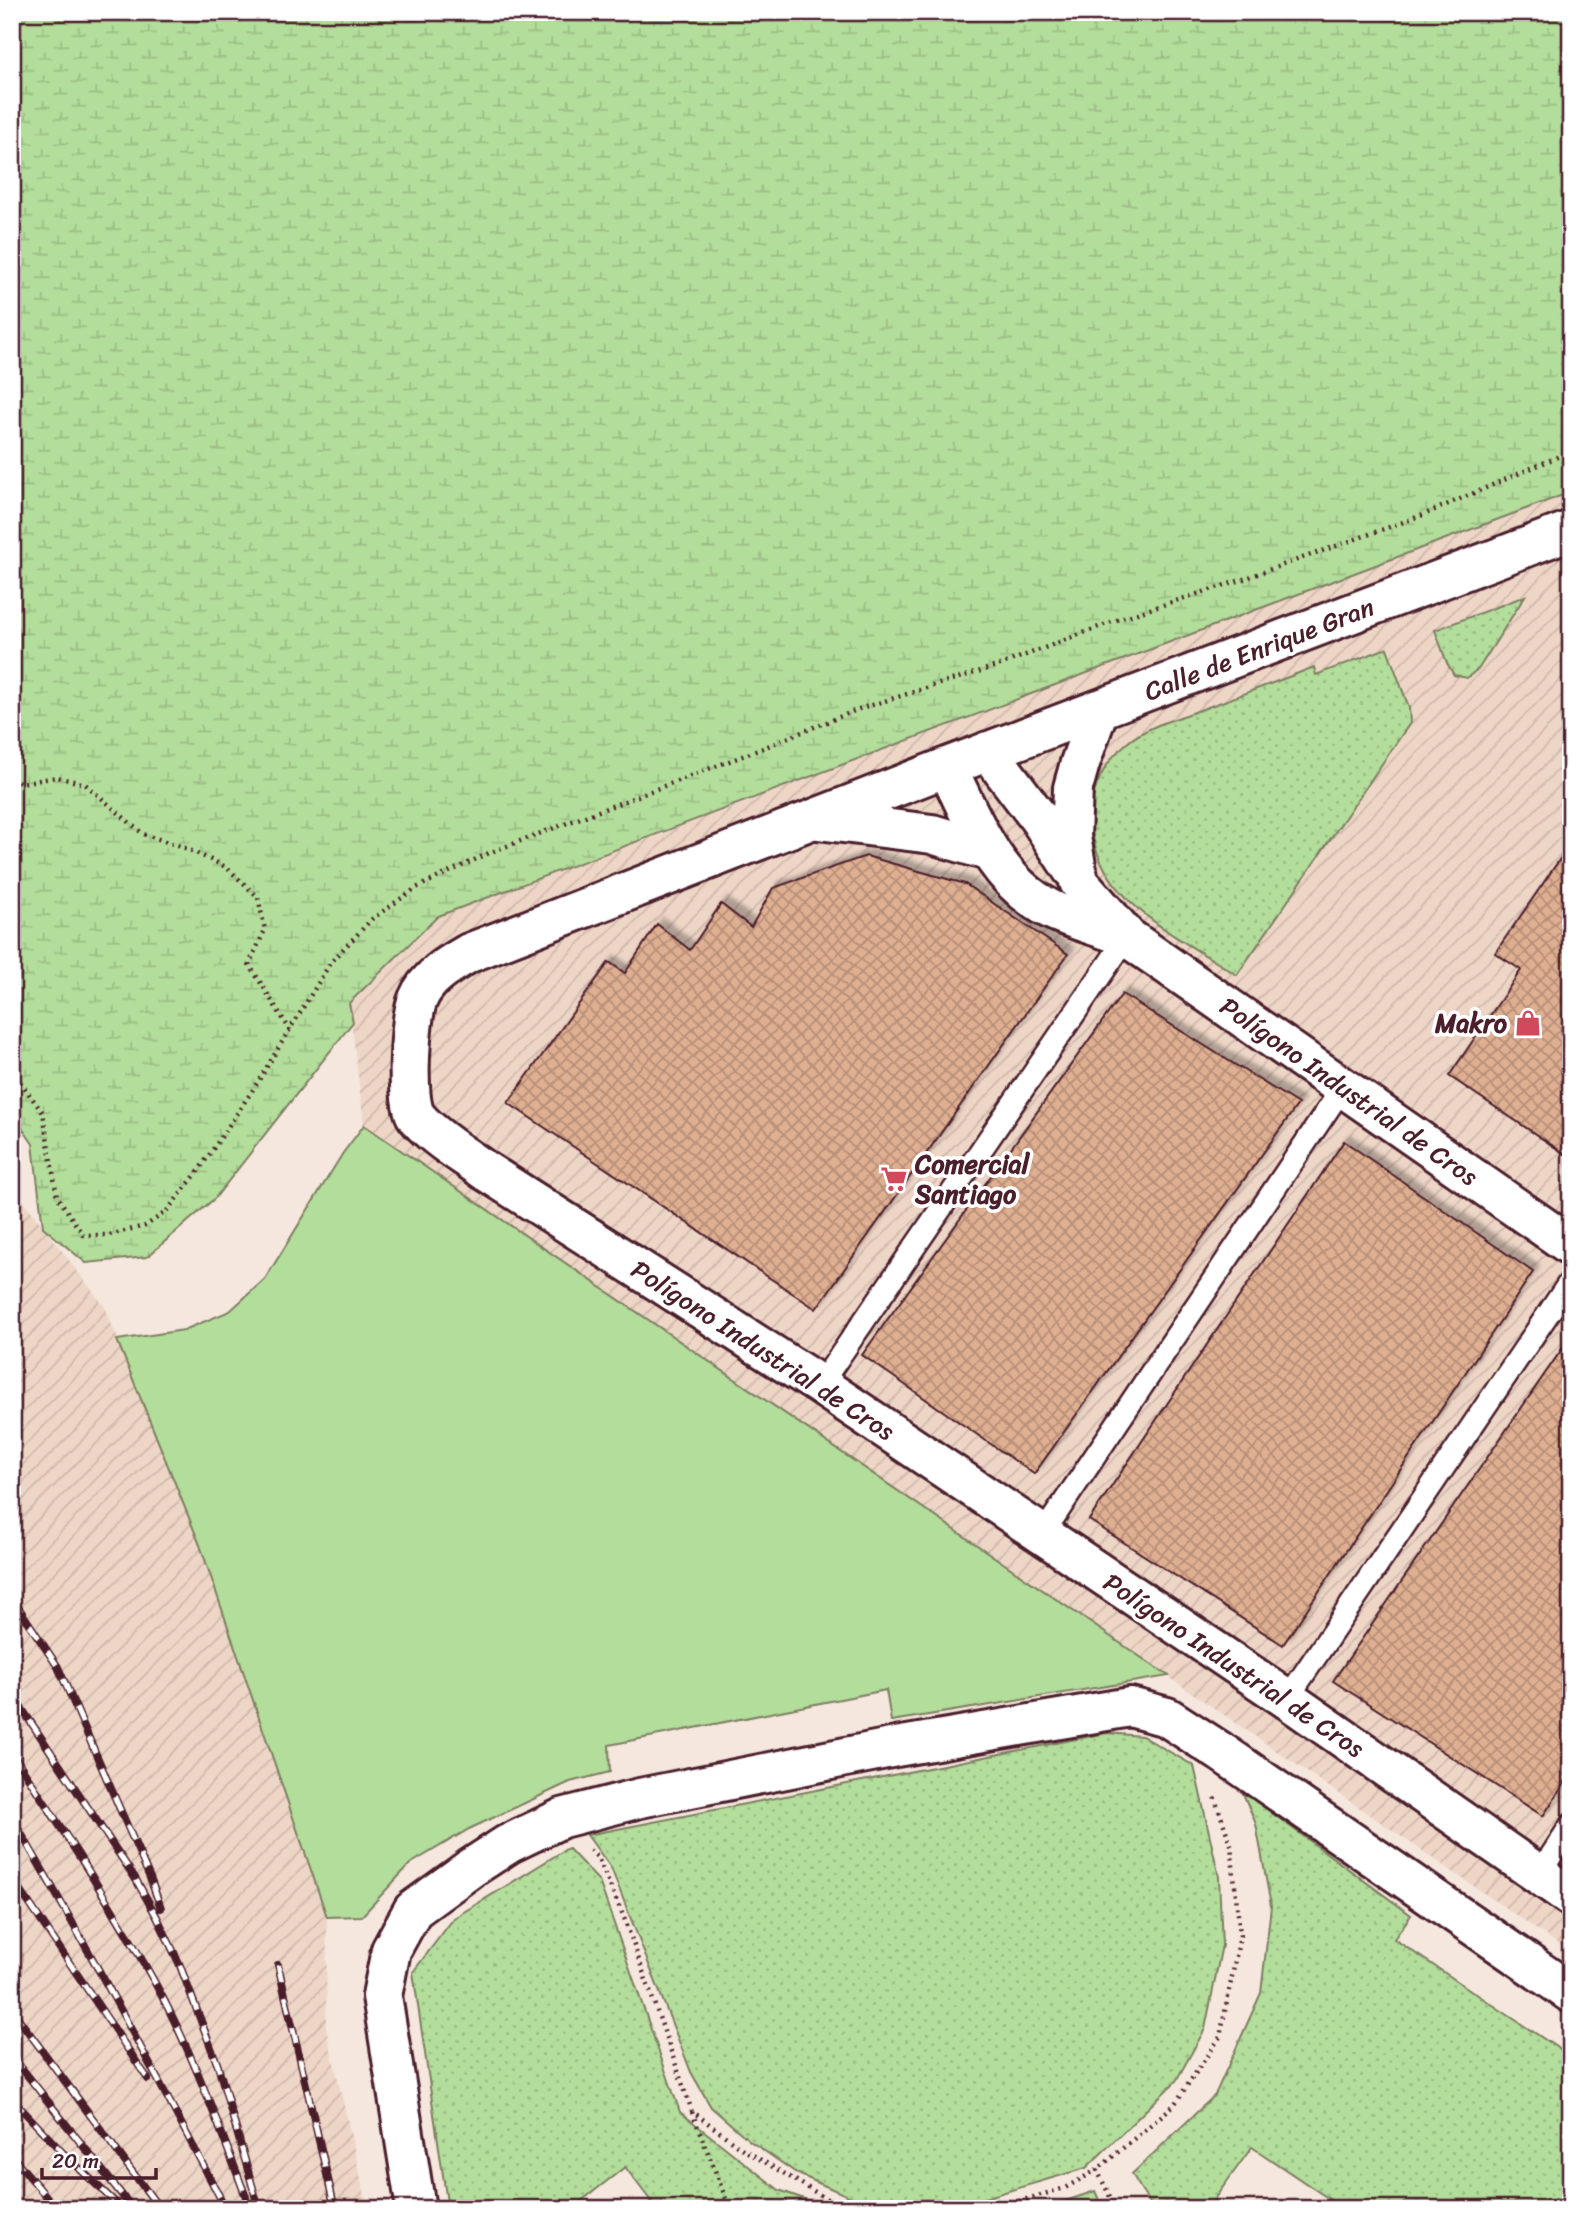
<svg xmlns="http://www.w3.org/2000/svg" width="1583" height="2221" font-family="Sriracha,sans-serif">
  <defs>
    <pattern id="industrial-furrows" width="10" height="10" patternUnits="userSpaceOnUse" patternTransform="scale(1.75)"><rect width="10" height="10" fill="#eed6c7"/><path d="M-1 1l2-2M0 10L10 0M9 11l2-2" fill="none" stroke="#ceb7ab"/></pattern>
    <pattern id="grass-dots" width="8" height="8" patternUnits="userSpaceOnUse" patternTransform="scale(1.75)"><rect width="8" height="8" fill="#b2dd9a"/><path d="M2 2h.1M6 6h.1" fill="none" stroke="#9bbd85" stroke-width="1.8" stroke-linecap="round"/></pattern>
    <pattern id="wetland-marsh" width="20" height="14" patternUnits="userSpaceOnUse" patternTransform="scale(1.75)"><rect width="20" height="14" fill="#b2dd9a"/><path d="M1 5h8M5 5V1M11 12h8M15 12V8" fill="none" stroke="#9bbd85"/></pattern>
    <pattern id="building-cross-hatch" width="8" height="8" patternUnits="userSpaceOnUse" patternTransform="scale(1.75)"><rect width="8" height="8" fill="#dfaf91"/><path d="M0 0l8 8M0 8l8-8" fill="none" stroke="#b78e77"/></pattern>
    <filter id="shadow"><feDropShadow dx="6" dy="-6" stdDeviation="2" flood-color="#0004"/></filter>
  </defs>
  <rect width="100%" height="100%" fill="#f5e7de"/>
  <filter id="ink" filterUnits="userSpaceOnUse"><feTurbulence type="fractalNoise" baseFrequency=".0143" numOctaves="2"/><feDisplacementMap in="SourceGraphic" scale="14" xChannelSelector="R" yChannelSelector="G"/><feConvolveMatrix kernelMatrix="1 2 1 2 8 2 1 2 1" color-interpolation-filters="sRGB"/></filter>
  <g filter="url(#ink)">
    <path fill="url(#industrial-furrows)" d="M1571 493V1953L364 1125 349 1003 438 916Z
      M12 1186 105 1307 200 1545 327 1917 326 2028 368 2209H12Z"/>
    <path fill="url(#grass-dots)" stroke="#7e7e62" stroke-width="2" d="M1525 596 1479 668 1467 678 1454 675 1447 663 1435 630Z
      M1387 648 1409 708 1410 723 1237 975C1178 937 1090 897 1091 816 1091 788 1105 761 1127 743 1147 726 1176 719 1200 710 1238 696 1276 682 1314 667L1316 675Z
      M1107 1733 1142 1736 1194 1766 1219 1877 1222 1945 1205 2029 1176 2081 1086 2168 954 2207 864 2203 798 2174 750 2141 711 2107 691 2072 611 1868 587 1835Z
      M1242 1791 1411 1915 1394 1939 1571 2057V2209H1344L1252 2147 1207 2209H1153L1132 2174 1215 2095 1261 1993 1271 1906 1256 1824Z
      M568 1848 599 1881 680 2112 779 2190 832 2209H657L625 2167 571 2209H448L413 1972 454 1918Z
      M1095 2191 1103 2209H1042Z"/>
    <path fill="url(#wetland-marsh)" stroke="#7e7e62" stroke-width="2" d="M12 12H1571V492L438 916 349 1003 353 1022 215 1198 147 1257 86 1263 43 1227 33 1144 12 1113Z"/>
    <path fill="#b2dd9a" stroke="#7e7e62" stroke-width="2" d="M364 1125 1155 1667 1169 1676 891 1721 886 1690 609 1745 610 1772 570 1782 469 1829 410 1864 362 1916 327 1917 200 1545 117 1340 184 1330 230 1311 265 1279 343 1153Z"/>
    <path fill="url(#building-cross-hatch)" stroke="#4a1f2b" stroke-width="2" filter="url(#shadow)" d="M1571 843V1158L1449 1076 1521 970 1495 953Z
      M866 856 965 884 1068 954 816 1309 508 1103 609 962 625 973 657 924 690 950 721 904 751 927 773 888Z
      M1122 994 1298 1104 1034 1474 862 1355Z
      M1344 1141 1533 1272 1283 1645 1089 1520Z
      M1571 1336V1773L1543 1816 1333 1681Z"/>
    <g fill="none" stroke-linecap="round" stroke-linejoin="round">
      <g stroke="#4a1f2b" stroke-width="26">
        <path id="lane" d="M820 1385 1127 937
          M1042 1535 1343 1087
          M1287 1699 1571 1280
          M1538 1876 1571 1825"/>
      </g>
      <g stroke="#4a1f2b" stroke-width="44">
        <path id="street" d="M1571 530 947 767 469 953C450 964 427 977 418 999 410 1017 405 1101 416 1116 430 1135 465 1156 484 1170L820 1385 1287 1699 1571 1897
          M1099 709 1080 763 1073 788 1071 837 1079 882 1127 937 1571 1246
          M988 751 1040 820 1072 869
          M947 767C973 820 994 880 1050 909 1072 920 1098 926 1121 935
          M818 820 932 834 988 851
          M416 2209 382 1996 391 1950 413 1910 471 1868 508 1844 562 1818 640 1798 896 1747 1130 1707 1167 1717 1221 1752 1571 1993"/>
      </g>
      <path stroke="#4a1f2b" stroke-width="4.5" stroke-dasharray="2 5" stroke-linecap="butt" d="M12 777 21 783 57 777 85 784 143 834 183 847 226 867 258 897 265 930 249 964 290 1030
        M12 1071 43 1113 57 1196 83 1235H109L145 1226 166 1212 197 1173 254 1088 331 962 372 919 416 888 489 853 753 752 859 709 1000 665 1122 618 1238 581 1423 515 1571 451
        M590 1850 598 1858 625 1920 692 2111 741 2148 832 2202 855 2209
        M692 2112 730 2209
        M992 2209 1065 2188 1097 2170
        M1116 2209 1097 2170 1174 2105 1220 2037 1240 1936 1231 1845 1214 1796"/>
      <use href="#lane" stroke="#fff" stroke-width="21"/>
      <use href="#street" stroke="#fff" stroke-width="38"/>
      <g stroke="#4a1f2b" stroke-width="8">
        <path id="rail" d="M12 1598 58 1667 150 1878 161 1908
          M12 1694 135 1878 157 1917 179 1963 218 2066 259 2209
          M12 1753C62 1828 111 1904 155 1983 192 2051 218 2124 246 2197
          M12 1818C88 1946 157 2077 226 2209
          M12 1878 148 2079
          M278 1965 335 2209
          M12 2010 160 2209
          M12 2056 133 2209
          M12 2099 63 2153 121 2208
          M12 2156 57 2209
          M12 2199 20 2209"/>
      </g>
      <use href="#rail" stroke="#fff" stroke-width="5" stroke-dasharray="16" stroke-linecap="butt"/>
    </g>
  </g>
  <defs>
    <g id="shop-bare" transform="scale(2.1)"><path d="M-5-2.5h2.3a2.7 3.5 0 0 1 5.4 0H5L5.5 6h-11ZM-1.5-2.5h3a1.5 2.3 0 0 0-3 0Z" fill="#d1495b" stroke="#fff" stroke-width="2.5" paint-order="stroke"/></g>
    <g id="supermarket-bare" transform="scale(2.1)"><path d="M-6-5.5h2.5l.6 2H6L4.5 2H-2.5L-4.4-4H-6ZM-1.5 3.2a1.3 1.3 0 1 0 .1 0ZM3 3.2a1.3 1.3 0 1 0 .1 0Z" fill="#d1495b" stroke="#fff" stroke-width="2.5" paint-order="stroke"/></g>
  </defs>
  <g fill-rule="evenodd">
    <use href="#shop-bare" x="1528" y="1023"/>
    <use href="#supermarket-bare" x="894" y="1179"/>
  </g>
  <g text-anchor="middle" stroke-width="7" stroke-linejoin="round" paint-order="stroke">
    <g font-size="26" fill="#4a1f2b" stroke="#fff">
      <text transform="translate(1259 649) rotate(-21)" y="9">Calle de Enrique Gran</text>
      <text transform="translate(1349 1091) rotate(35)" y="9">Polígono Industrial de Cros</text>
      <text transform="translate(763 1350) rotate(33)" y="9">Polígono Industrial de Cros</text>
      <text transform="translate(1234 1665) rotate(34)" y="9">Polígono Industrial de Cros</text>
    </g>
    <g font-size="26" font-weight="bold" fill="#4a1f2b" stroke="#fff" text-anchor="end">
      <text x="1507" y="1032">Makro</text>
      <text x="915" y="1173" text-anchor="start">Comercial<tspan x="915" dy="30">Santiago</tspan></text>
    </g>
  </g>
  <rect width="1583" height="2221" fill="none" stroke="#fff" stroke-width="42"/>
  <rect x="21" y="21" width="1541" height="2179" fill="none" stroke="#4a1f2b" stroke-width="2.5" filter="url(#ink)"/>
  <path d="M42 2168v10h114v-10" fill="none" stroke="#4a1f2b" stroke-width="3.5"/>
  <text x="52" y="2168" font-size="21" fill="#4a1f2b" stroke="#ffffff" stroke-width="5" paint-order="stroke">20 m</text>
</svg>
